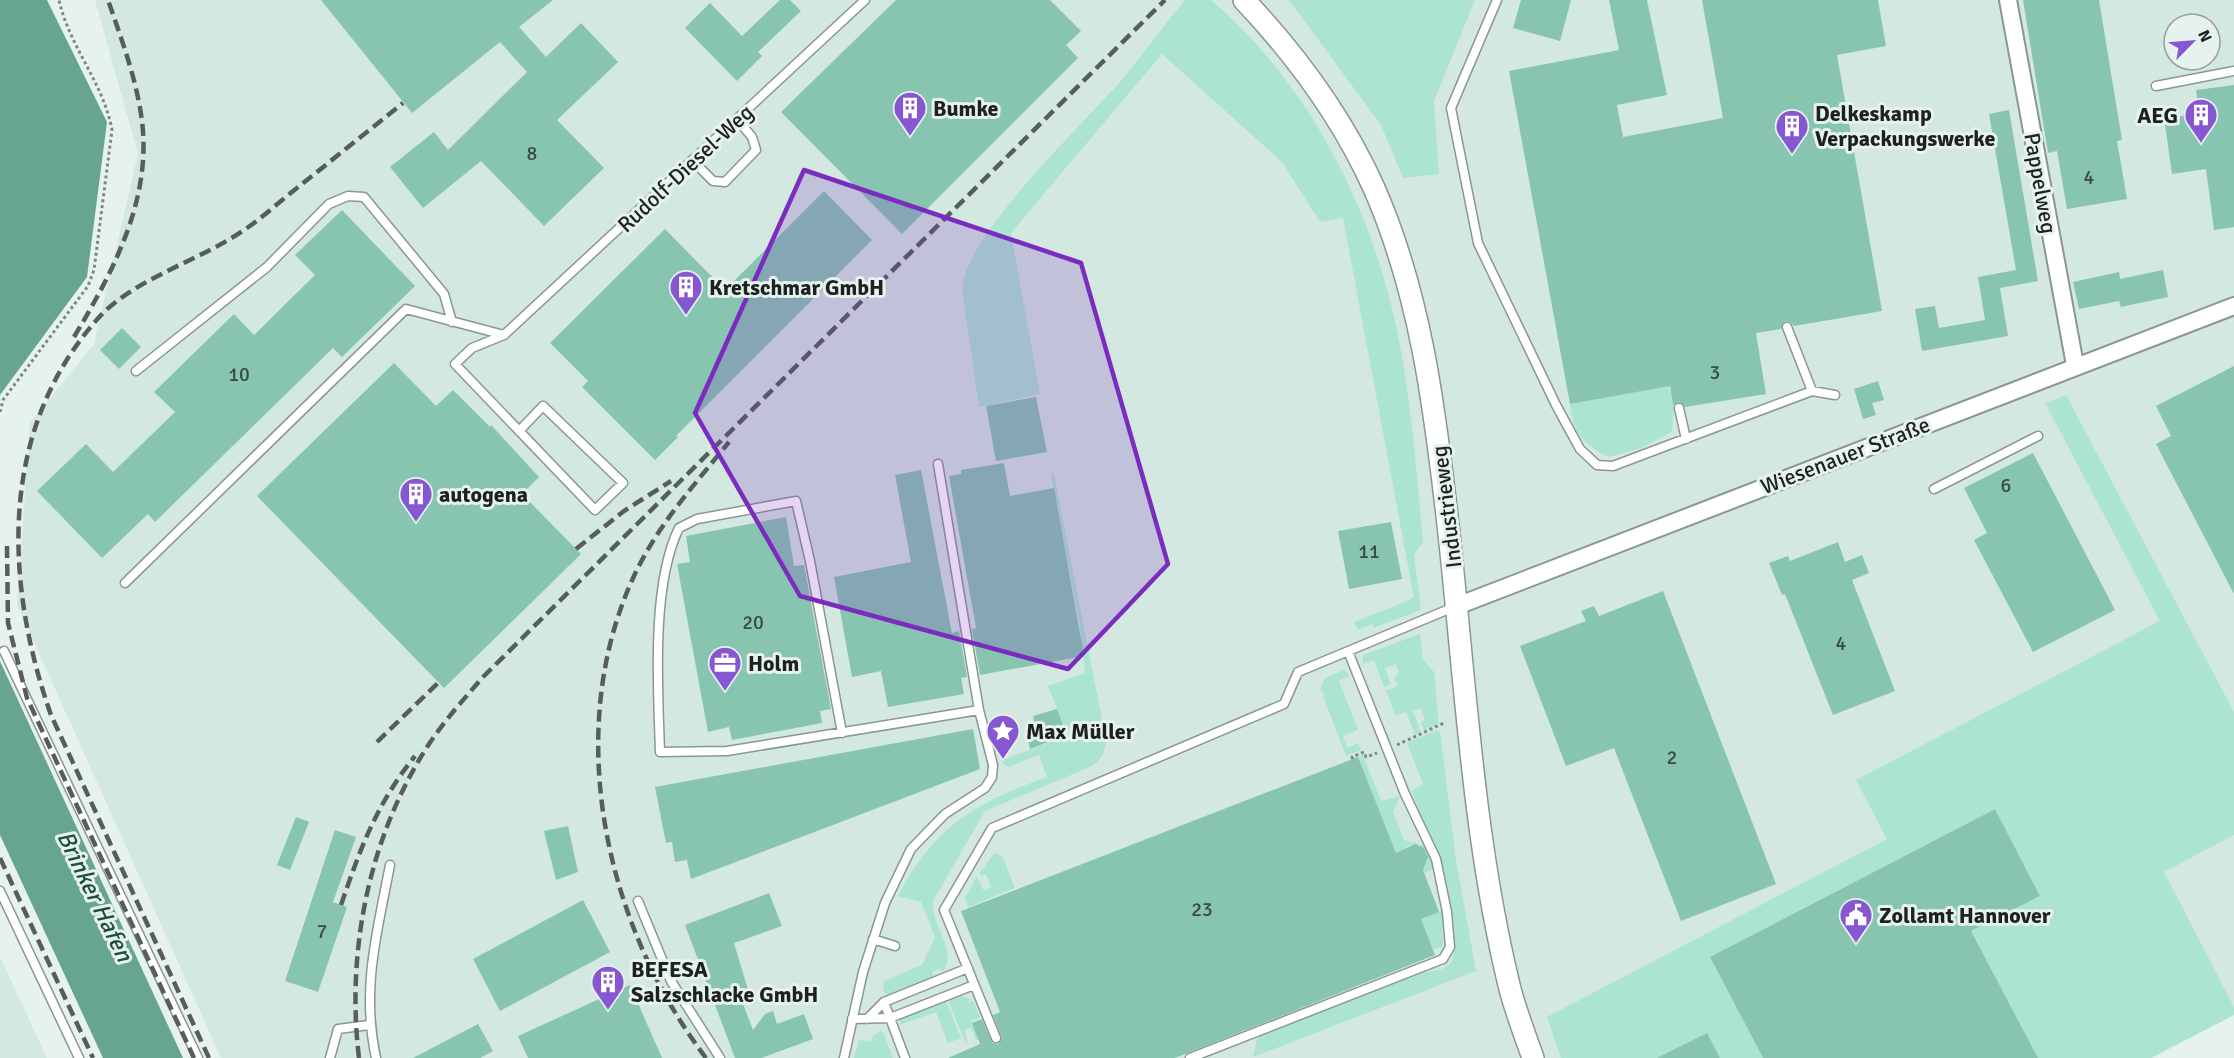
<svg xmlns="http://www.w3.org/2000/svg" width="2234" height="1058" font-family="Signika,sans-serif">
  <rect width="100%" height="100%" fill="#e6f2ee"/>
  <path fill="#d3e8e0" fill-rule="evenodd" d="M95 0H2234V1015L2151 1058H221L17 604 30 423 94 344 138 154ZM2174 24H2210V60H2174Z
    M0 957 47 1058H0Z"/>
  <path fill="#ace4d2" d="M1185 0H1211C1306 81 1368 200 1395 321 1411 393 1416 468 1423 542L1414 555 1421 610 1373 628 1372 624 1358 630 1354 622 1414 598 1343 218 1320 222 1282 162 1162 54 1011 233 1040 394 979 407 962 290C964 235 1087 121 1126 75 1146 50 1165 24 1185 0Z
    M1289 0H1475L1434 101 1439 174 1403 178 1381 125Z
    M1669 386 1674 409 1672 432 1641 448 1609 457C1585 446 1572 432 1570 404Z
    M2066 395 2234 712V835L2164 872 2234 1007V1015L2151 1058H2038L1971 931 2040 896 1995 809 1710 957 1763 1058H1720L1706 1033 1674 1050 1678 1058H1561L1547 1017 1887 839 1856 780 2160 621 2045 403Z
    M1054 474 1106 740C1105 753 1102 760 1090 767L985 811 933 901C930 925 960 952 942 973L940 969 932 972 934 977 887 995 883 990 884 981 922 965 935 937 921 902 898 896C935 826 975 803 1047 777L1039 755 1008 767 1000 761 1071 734 1068 728 1065 729 1048 686 1085 673 1079 622 1051 475Z
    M1420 634 1423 659 1434 672 1439 724 1424 731 1421 722 1425 720 1421 708 1413 711 1421 732 1415 735 1406 712 1396 716 1386 691 1398 686 1394 678 1399 672 1396 664 1385 668 1391 684 1384 687 1374 660 1363 664V655Z
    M1344 670 1350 676 1339 681 1358 730 1343 736 1347 748 1358 743 1361 750 1346 756 1323 696 1325 695 1320 690 1325 678Z
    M1436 730 1440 731 1456 860 1476 971 1253 1057 1258 1036 1421 973 1442 969 1450 964C1470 928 1426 828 1411 791L1423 784 1407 743Z
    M1363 755 1381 801 1400 796 1393 812 1404 840 1426 846 1434 869 1424 873 1422 869 1427 862V852L1419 845H1409L1403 850 1406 880 1358 757Z
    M994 853 1002 856 1015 888 968 907 965 898 977 876 983 890 991 887 986 874 981 876 980 873Z
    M1442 910 1443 946 1433 950 1421 919Z
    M962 996 971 999 967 1003 973 1001 980 1017 971 1021 976 1032 987 1036 976 1040 971 1027 964 1030 968 1043 966 1044 948 1000Z
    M946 1001 961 1038 948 1043 936 1012 899 1025 901 1019Z
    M882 1030 893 1058H854L859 1040 871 1042 873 1036Z"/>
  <path fill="#67a491" d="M0 0H47L107 122 87 277 0 395Z
    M0 661 183 1058H103L0 835Z"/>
  <path fill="#88c5b1" d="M321 0H553L519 27 546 57 581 23 618 62 557 120 604 168 544 226 481 161 423 208 390 167 434 132 448 150 527 72 500 42 412 113Z
    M780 0H790L801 11 758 52 762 56 737 81 685 28 710 3 742 36Z
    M896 0H1050L1081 31 1066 45 1078 58 902 234 781 112Z
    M1521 0H1571L1560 41 1513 28Z
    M1609 0H1647L1667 95 1617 105 1623 137 1723 118 1702 0H1878L1886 46 1837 55 1882 311 1794 326 1790 322 1785 321 1781 329 1756 333 1766 394 1685 407 1680 402 1673 405 1670 386 1570 404 1509 71 1619 50Z
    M2023 0H2099L2122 140 2117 141 2127 199 2067 209 2057 151 2048 153Z
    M2234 85V227L2214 230 2206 169 2172 174 2164 118 2199 114 2196 90Z
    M2009 110 2038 281 2000 288 2008 336 1922 351 1915 309 1935 306 1939 328 1985 320 1978 277 2016 270 1989 114Z
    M824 191 872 240 676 436 678 437 655 460 582 387 588 381 550 343 665 229 725 290Z
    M342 210 415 286 342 357 333 348 155 522 148 514 102 558 37 491 86 444 113 472 175 412 154 392 234 314 254 335 315 275 295 255Z
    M2163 270 2168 297 2121 307 2119 301 2079 309 2073 282 2119 272 2120 279Z
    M122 328 141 347 119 369 100 350Z
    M394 363 436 406 453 390 490 427 491 425 539 477 522 494 581 554 444 688 257 496Z
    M2234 366V594L2156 444 2171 436 2156 406Z
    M1878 381 1884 400 1872 403 1876 415 1863 419 1854 389Z
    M1036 397 1047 452 996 461 986 406Z
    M2033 453 2115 610 2033 652 1974 540 1987 533 1964 488Z
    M1004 463 1010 496 1054 488 1084 656 980 675 972 629 976 628 949 476 961 474V470Z
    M921 470 952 633 959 631 967 677 961 678 964 694 888 707 881 671 852 677 834 577 911 562 895 475Z
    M786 517 794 566 804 565 831 709 820 711 822 723 732 740 729 727 708 732 677 564 690 562 686 536Z
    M1391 522 1402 579 1349 589 1338 531Z
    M1838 542 1845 562 1862 555 1869 573 1852 580 1895 691 1833 715 1785 594 1782 595 1769 563 1788 556 1790 561Z
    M1663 591 1776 884 1681 921 1614 748 1566 766 1520 646 1586 621 1581 611 1594 606 1599 616Z
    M1057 709 1067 735 1030 749 1027 734 1036 730 1033 716Z
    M973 729 980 769 691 879 687 860 675 862 672 842 666 843 655 787Z
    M1358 757 1396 853 1415 844 1424 848 1428 857 1423 870 1439 912 1421 919 1435 955 1175 1058H948L980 1044 972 1023 982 1019 992 1043 998 1044 1002 1038 993 1015 1000 1012 961 911Z
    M1995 809 2040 896 1971 931 2038 1058H1763L1710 957Z
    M296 817 309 822 290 870 277 865Z
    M568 826 578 872 556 880 544 831Z
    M335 830 356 837 333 902 347 907 318 992 285 981Z
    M769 893 782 926 734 943 749 993 740 996 753 1030 765 1014 773 1011 777 1024 804 1014 813 1039 761 1058H735L685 925Z
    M583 900 610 952 500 1011 473 959Z
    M630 985 662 1058H528L518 1036Z
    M478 1024 493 1051 480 1058H413Z
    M1707 1033 1720 1058H1657Z"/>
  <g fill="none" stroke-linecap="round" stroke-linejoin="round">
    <g stroke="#8b9692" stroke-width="11">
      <path id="service" d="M1497 0 1451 108 1478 243 1556 405 1580 449 1597 465 1613 466 1812 391 1835 395
        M2156 86 2234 71
        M692 160 713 181 725 182 756 150 752 137 737 119
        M1787 327 1812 391
        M136 371 267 267 329 204 348 196 364 197 444 294 452 322
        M1679 408 1686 439
        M519 431 543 406 623 483 595 510 455 364 472 348 504 335 865 0
        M1934 489 2038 436
        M125 583 406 309 504 335
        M4 651 198 1058
        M842 733 810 561 796 501 697 519 679 528C651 585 658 688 660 752L727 751 979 710
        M0 891 79 1058
        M638 901 671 981 720 1058
        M873 939 895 946
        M884 1002 905 1058
        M852 1019 890 1018 974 985
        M867 1019 884 1002 968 968
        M996 1038 944 910 992 828 1284 704 1298 672 1454 607
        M330 1058 338 1029 369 1025
        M376 1058C361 989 377 933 390 865
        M844 1058 863 972 885 903 911 849 945 814 985 788 992 777 993 765 979 710 938 464
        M1190 1058 1443 959 1450 947 1447 912 1436 859 1405 794 1348 651"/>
    </g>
    <g stroke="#8b9692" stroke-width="20">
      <path id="minor" d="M2008 0 2075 365
        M1457 606 2234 306"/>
    </g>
    <g stroke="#8b9692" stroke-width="24">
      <path id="tertiary" d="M1244 0C1297 56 1342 117 1374 188 1420 293 1434 403 1447 516 1465 673 1472 835 1510 989 1516 1012 1525 1035 1533 1058"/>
    </g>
    <path stroke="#7f8784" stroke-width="3" stroke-dasharray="3 3" stroke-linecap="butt" d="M0 412 3 400 88 286 94 270 112 130C104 84 69 46 59 0
      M1397 745 1444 723
      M1353 759 1352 757 1364 752 1366 757 1377 753"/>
    <use href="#service" stroke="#fff" stroke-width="8"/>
    <use href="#minor" stroke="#fff" stroke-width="16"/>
    <use href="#tertiary" stroke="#fff" stroke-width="21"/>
    <path stroke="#575d5a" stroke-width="4.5" stroke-dasharray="12 6" stroke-linecap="butt" d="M74 337C114 270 154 196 141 114 135 75 121 38 108 0
      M7 546 8 623 27 698 194 1058
      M576 549 624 511 671 481
      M377 742 439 682
      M0 858 93 1058
      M341 905C360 849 377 803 415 756
      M209 1058 51 715C2 576 0 423 103 313 143 275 199 261 244 230 262 218 279 202 297 188 332 160 368 131 403 103
      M359 1058C346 951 369 836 429 744 445 720 464 699 483 677L1165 0
      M706 1058C605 925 562 731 634 576 657 526 695 484 729 442"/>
  </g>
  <path fill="#7b2cbf" fill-opacity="0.2" stroke="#7b2cbf" stroke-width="4.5" stroke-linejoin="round" d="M804 170 1081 263 1168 564 1068 669 800 596 695 413Z"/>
  <defs>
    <g id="building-pin" transform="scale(1.725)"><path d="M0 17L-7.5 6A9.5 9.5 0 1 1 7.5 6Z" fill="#8657d0" stroke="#e6f2ee"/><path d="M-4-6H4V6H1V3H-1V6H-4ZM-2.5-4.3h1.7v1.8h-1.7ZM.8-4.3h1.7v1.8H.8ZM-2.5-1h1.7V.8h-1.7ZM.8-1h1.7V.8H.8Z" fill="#fff"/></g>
    <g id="office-pin" transform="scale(1.725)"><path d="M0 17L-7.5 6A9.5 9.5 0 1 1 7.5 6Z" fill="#8657d0" stroke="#e6f2ee"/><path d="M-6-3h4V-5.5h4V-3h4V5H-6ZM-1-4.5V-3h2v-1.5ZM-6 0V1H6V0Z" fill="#fff"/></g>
    <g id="sight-pin" transform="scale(1.725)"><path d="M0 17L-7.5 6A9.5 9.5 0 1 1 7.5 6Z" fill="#8657d0" stroke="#e6f2ee"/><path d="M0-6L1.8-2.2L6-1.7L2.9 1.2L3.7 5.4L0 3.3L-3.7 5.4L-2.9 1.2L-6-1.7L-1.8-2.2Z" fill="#fff"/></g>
    <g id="civic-pin" transform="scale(1.725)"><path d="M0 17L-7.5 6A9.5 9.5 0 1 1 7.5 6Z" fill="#8657d0" stroke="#e6f2ee"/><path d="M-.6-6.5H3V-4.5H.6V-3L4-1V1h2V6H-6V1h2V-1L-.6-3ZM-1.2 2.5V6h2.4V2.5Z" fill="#fff"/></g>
  </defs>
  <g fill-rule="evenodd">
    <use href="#building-pin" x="910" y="108"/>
    <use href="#building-pin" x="2201" y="115"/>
    <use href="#building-pin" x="1792" y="126"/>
    <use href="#building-pin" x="686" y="287"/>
    <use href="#building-pin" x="416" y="494"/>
    <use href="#office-pin" x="725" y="663"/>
    <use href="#sight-pin" x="1003" y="731"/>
    <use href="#civic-pin" x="1856" y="915"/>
    <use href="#building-pin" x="608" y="982"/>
  </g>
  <g text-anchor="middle" stroke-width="6" stroke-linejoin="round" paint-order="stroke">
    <g font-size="20" fill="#384a44">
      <text x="532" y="160">8</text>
      <text x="2089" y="184">4</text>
      <text x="1715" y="379">3</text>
      <text x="239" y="381">10</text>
      <text x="2006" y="492">6</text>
      <text x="1369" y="558">11</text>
      <text x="753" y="629">20</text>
      <text x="1841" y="650">4</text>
      <text x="1672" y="764">2</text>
      <text x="1202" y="916">23</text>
      <text x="322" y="938">7</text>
    </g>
    <g font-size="22" font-weight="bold" fill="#1d211f" stroke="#e6f2ee" text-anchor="start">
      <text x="933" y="116">Bumke</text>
      <text x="1815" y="121">Delkeskamp<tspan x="1815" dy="25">Verpackungswerke</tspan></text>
      <text x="2178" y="123" text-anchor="end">AEG</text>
      <text x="709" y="295">Kretschmar GmbH</text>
      <text x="439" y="502">autogena</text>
      <text x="748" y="671">Holm</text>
      <text x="1026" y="739">Max Müller</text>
      <text x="1879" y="923">Zollamt Hannover</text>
      <text x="631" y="977">BEFESA<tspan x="631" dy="25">Salzschlacke GmbH</tspan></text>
    </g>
    <g font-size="22" fill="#1d211f" stroke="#e6f2ee">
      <text transform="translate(685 168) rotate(-43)" y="8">Rudolf-Diesel-Weg</text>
      <text transform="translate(2041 183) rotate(80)" y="8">Pappelweg</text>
      <text transform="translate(1845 455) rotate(-21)" y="8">Wiesenauer Straße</text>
      <text transform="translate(1446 507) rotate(-97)" y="8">Industrieweg</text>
    </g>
    <g font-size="24" font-style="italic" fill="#1b4e41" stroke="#e6f2ee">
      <text transform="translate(95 896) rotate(64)" y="8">Brinker Hafen</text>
    </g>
  </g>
  <g transform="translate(2192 42) rotate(65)"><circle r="28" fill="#e6f2ee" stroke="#969e9b" stroke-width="1.5"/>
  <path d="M0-4.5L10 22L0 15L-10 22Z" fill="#8657d0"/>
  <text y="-9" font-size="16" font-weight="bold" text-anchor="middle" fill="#1d211f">N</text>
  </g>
</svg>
